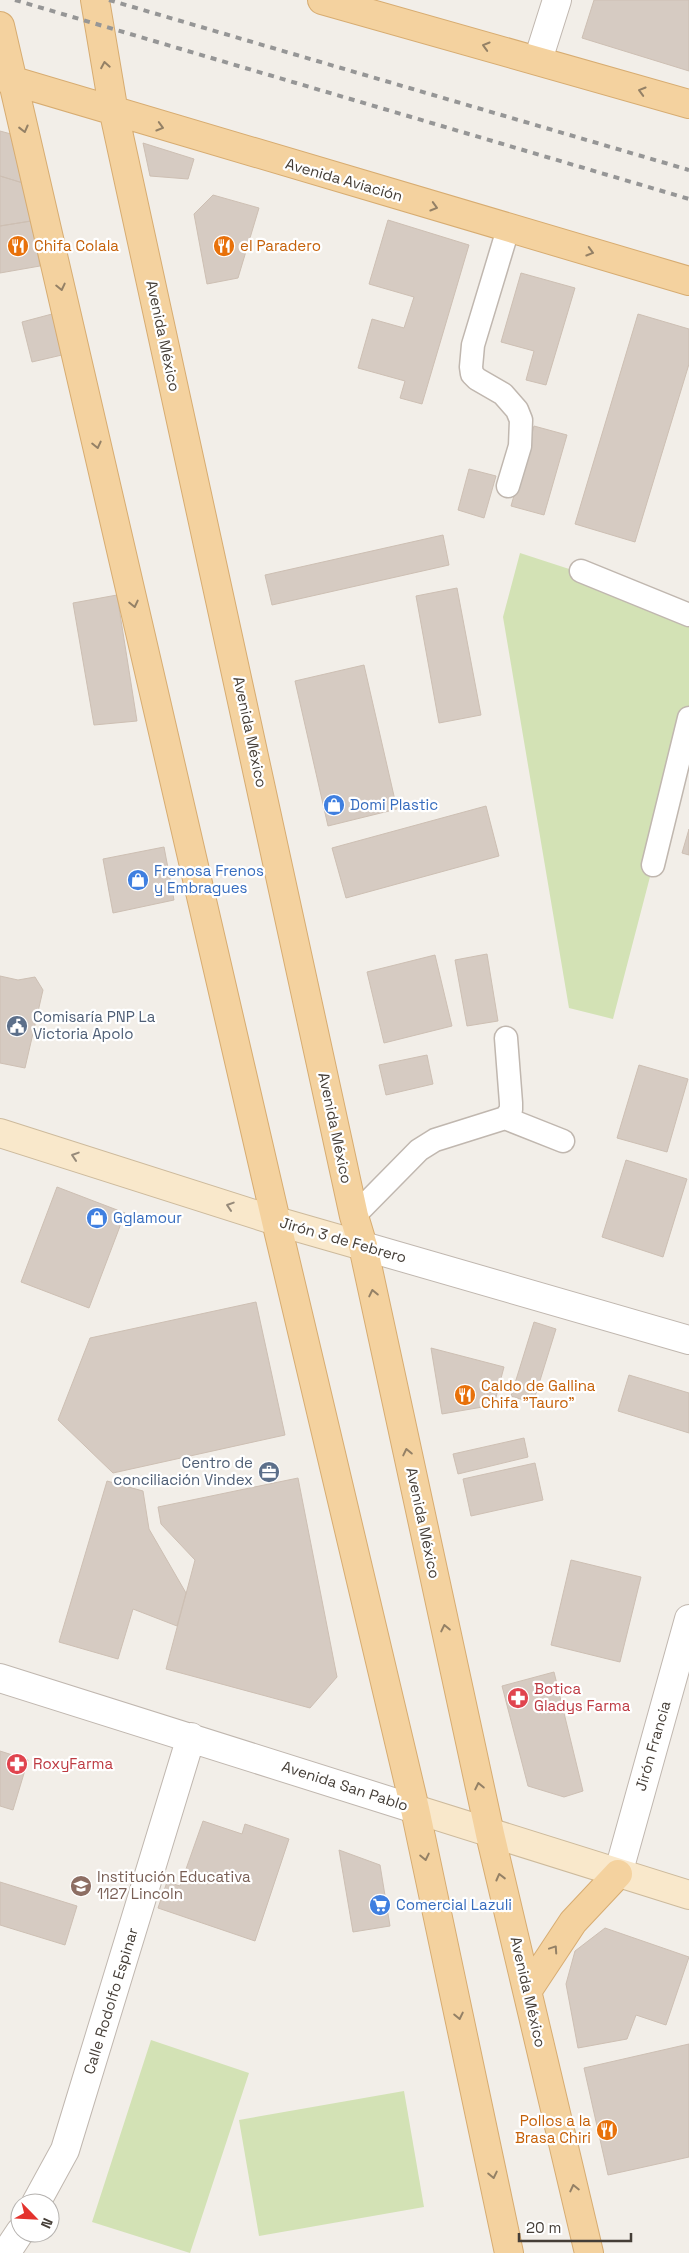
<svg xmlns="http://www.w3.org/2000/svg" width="689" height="2253" font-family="'Space Grotesk',sans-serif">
  <rect width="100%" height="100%" fill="#f2eee8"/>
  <path fill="#d3e2b5" d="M520 553 689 608V727L613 1019 569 1008 503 617Z
    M151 2040 249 2073 190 2253 92 2222Z
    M404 2091 424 2207 259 2236 239 2120Z"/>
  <path fill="#d6cbc2" stroke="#cdbfb3" d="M594 0H689V71L582 38Z
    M0 131 11 134 23 183 0 176Z
    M143 143 194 159 188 179 150 176Z
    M0 176 23 183 31 221 0 226Z
    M213 195 259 208 238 278 207 284 194 214Z
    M388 220 469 245 422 404 400 398 405 381 358 368 372 319 404 328 414 297 369 284Z
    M31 221 40 266 0 273V226Z
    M521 273 575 288 546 385 526 380 534 351 501 342Z
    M52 314 62 355 32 362 22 322Z
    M638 314 689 329V364L635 542 575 524Z
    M534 426 567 435 544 515 511 506Z
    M469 469 496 476 484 518 458 510Z
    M443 535 449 565 272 605 265 575Z
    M457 588 481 715 439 723 416 596Z
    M117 595 137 721 94 725 73 603Z
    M364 665 397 809 328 826 295 681Z
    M486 806 499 856 346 898 332 848Z
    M689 829V855L682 853Z
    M164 847 174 900 113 913 103 859Z
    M487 954 498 1021 467 1026 455 960Z
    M435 955 452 1026 384 1043 367 972Z
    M0 976 18 980 35 977 43 990 25 1068 0 1063Z
    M427 1055 433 1084 386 1095 379 1065Z
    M639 1065 688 1079 667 1152 617 1138Z
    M626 1160 687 1179 663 1257 602 1237Z
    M57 1187 125 1213 89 1308 21 1282Z
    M256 1302 285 1435 113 1473 58 1420 90 1338Z
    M534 1322 556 1329 533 1403 511 1396Z
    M431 1348 504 1367 494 1405 442 1414Z
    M629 1375 689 1393V1433L618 1411Z
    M524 1438 528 1457 458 1474 453 1454Z
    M535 1463 543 1500 471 1516 463 1479Z
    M298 1478 337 1677 310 1708 166 1669 195 1560 161 1524 158 1507Z
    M107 1481 143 1491 149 1529 186 1593 177 1626 133 1609 118 1659 59 1642Z
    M571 1560 641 1577 620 1662 551 1645Z
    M554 1672 583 1791 564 1797 528 1786 502 1686Z
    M0 1751 28 1760 13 1810 0 1806Z
    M203 1821 242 1834 245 1824 289 1839 255 1941 158 1908 167 1882 180 1886Z
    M339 1850 380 1865 390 1926 353 1932Z
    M0 1882 77 1906 65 1945 0 1925Z
    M605 1928 689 1957 666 2025 636 2015 627 2039 578 2048 566 1984 575 1951Z
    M689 2044V2157L608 2175 584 2068Z"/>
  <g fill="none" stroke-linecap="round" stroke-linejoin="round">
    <g stroke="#c0b7af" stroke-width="25">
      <path id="lane" d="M508 486 520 446 521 420 517 410 503 394 477 379 472 374 471 367 473 345 508 229
        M581 571 689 615
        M653 865 689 718
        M505 1118 563 1141
        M354 1216 419 1150 435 1140 505 1118 511 1110V1103L506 1038"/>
    </g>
    <g stroke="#c0b7af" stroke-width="30">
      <path id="street" d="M538 60 557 0
        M363 1246 689 1340
        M0 1678 415 1809
        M618 1874 689 1619
        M36 2203 65 2150 191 1737
        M6 2253 20 2232"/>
    </g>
    <g stroke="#cdba9c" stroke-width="30">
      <path id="secondary" d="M0 1133 276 1221 363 1246
        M415 1809 689 1895"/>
    </g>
    <g stroke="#d7ac71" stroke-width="30">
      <path id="primary" d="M95 0 114 113 354 1216 363 1246 490 1834 589 2253
        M322 0 689 104
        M0 26 276 1221 415 1809 509 2253
        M0 77 689 281
        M528 1990 573 1922 618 1874"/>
    </g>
    <use href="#lane" stroke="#fff" stroke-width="22"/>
    <use href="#street" stroke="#fff" stroke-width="28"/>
    <use href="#secondary" stroke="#f9e8cb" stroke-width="28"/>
    <use href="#primary" stroke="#f4d29f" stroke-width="28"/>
    <path stroke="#969696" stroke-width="4" stroke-dasharray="6 6" stroke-linecap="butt" d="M15 0 689 199
      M109 0 689 170"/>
  </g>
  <defs><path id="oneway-chevron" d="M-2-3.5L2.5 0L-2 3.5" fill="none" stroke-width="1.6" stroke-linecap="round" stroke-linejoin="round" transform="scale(1.25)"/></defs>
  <g stroke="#948166">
    <use href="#oneway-chevron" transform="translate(486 46) rotate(-164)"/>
    <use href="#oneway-chevron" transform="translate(105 65) rotate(-100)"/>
    <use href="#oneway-chevron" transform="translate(642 91) rotate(-164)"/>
    <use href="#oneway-chevron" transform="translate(160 127) rotate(16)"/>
    <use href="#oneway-chevron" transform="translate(24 129) rotate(76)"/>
    <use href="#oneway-chevron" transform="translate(434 207) rotate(16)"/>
    <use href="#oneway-chevron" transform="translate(590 252) rotate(16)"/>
    <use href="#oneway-chevron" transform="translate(61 287) rotate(77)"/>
    <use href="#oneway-chevron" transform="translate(97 445) rotate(77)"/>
    <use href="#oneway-chevron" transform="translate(134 604) rotate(77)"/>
    <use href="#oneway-chevron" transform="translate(373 1293) rotate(-102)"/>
    <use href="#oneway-chevron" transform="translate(407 1452) rotate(-102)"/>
    <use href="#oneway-chevron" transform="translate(445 1628) rotate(-102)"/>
    <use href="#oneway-chevron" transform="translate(479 1786) rotate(-102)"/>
    <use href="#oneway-chevron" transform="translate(425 1857) rotate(78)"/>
    <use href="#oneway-chevron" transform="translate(500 1877) rotate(-104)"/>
    <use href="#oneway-chevron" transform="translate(554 1949) rotate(-56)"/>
    <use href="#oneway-chevron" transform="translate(459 2016) rotate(78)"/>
    <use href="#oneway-chevron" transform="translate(493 2175) rotate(78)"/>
    <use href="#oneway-chevron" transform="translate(574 2188) rotate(-103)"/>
  </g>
  <g stroke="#968a7a">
    <use href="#oneway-chevron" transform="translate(75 1156) rotate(-162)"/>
    <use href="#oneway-chevron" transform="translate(230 1206) rotate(-162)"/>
  </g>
  <defs>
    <g id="restaurant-disc" transform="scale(1.125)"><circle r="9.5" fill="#e8710a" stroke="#fff"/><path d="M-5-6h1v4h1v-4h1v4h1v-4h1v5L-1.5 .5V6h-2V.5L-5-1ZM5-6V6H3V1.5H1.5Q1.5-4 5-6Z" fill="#fff"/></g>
    <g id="shop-disc" transform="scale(1.125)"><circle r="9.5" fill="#3f7fe0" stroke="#fff"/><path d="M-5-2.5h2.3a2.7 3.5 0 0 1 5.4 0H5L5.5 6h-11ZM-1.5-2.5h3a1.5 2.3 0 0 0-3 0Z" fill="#fff"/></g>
    <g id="civic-disc" transform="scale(1.125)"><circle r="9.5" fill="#5c6f8a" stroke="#fff"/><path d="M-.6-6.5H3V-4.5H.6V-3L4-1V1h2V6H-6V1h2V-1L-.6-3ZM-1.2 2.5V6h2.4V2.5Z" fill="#fff"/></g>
    <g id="office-disc" transform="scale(1.125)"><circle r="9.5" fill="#5c6f8a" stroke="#fff"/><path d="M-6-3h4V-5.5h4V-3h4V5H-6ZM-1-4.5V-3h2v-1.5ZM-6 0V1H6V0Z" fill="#fff"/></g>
    <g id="pharmacy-disc" transform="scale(1.125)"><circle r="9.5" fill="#e0444e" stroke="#fff"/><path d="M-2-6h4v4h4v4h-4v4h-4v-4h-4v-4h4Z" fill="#fff"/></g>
    <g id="school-disc" transform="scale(1.125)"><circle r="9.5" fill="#8d6e63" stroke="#fff"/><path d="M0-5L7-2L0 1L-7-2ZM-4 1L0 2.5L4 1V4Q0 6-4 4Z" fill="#fff"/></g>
    <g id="supermarket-disc" transform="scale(1.125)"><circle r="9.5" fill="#3f7fe0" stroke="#fff"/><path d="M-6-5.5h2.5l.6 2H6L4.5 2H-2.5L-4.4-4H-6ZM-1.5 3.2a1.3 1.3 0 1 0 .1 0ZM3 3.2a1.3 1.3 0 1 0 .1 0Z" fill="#fff"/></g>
  </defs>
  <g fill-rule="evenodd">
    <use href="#restaurant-disc" x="18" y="246"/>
    <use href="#restaurant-disc" x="224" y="246"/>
    <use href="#shop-disc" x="334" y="805"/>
    <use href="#shop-disc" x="138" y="880"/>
    <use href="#civic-disc" x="17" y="1026"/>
    <use href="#shop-disc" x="97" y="1218"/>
    <use href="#restaurant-disc" x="465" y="1395"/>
    <use href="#office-disc" x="269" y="1472"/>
    <use href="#pharmacy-disc" x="518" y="1698"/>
    <use href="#pharmacy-disc" x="17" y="1764"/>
    <use href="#school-disc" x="81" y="1886"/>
    <use href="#supermarket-disc" x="380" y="1905"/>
    <use href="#restaurant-disc" x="607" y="2130"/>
  </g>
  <g text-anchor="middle" stroke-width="4.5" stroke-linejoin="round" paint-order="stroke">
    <g font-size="15" fill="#453e37" stroke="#fff">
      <text transform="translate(344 180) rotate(16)" y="5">Avenida Aviación</text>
      <text transform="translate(163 336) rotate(78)" y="5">Avenida México</text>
      <text transform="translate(250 732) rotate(78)" y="5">Avenida México</text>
      <text transform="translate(335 1128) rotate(78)" y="5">Avenida México</text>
      <text transform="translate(343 1240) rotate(16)" y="5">Jirón 3 de Febrero</text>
      <text transform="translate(423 1523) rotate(78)" y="5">Avenida México</text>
      <text transform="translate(653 1746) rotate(-74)" y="5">Jirón Francia</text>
      <text transform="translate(345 1786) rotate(18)" y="5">Avenida San Pablo</text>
      <text transform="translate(528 1992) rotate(77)" y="5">Avenida México</text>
      <text transform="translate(111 2001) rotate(-73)" y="5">Calle Rodolfo Espinar</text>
    </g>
    <g font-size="15" fill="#c56008" stroke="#fff" text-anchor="start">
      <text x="34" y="251">Chifa Colala</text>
      <text x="240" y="251">el Paradero</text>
      <text x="481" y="1391">Caldo de Gallina<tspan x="481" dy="17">Chifa "Tauro"</tspan></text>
      <text x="591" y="2126" text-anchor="end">Pollos a la<tspan x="591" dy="17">Brasa Chiri</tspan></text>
    </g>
    <g font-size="15" fill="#366cbe" stroke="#fff" text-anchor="start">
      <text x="350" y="810">Domi Plastic</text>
      <text x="154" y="876">Frenosa Frenos<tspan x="154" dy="17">y Embragues</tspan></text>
      <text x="113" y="1223">Gglamour</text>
      <text x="396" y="1910">Comercial Lazuli</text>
    </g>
    <g font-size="15" fill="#4e5e75" stroke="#fff" text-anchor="start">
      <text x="33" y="1022">Comisaría PNP La<tspan x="33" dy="17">Victoria Apolo</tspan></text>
      <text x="253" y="1468" text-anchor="end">Centro de<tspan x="253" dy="17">conciliación Vindex</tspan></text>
    </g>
    <g font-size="15" fill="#be3a42" stroke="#fff" text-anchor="start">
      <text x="534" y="1694">Botica<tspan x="534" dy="17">Gladys Farma</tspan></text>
      <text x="33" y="1769">RoxyFarma</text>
    </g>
    <g font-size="15" fill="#785e54" stroke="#fff" text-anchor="start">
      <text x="97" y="1882">Institución Educativa<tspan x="97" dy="17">1127 Lincoln</tspan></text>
    </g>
  </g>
  <g transform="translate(35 2218) rotate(114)"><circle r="24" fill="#ffffff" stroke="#b5b2af"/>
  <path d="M0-4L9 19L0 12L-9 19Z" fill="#e4332e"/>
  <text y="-8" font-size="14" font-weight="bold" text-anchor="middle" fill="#453e37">N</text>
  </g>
  <path d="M519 2233v8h112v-8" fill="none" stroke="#453e37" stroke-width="2.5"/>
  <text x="526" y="2233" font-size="15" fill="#453e37" stroke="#ffffff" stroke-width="4" paint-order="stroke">20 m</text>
</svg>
